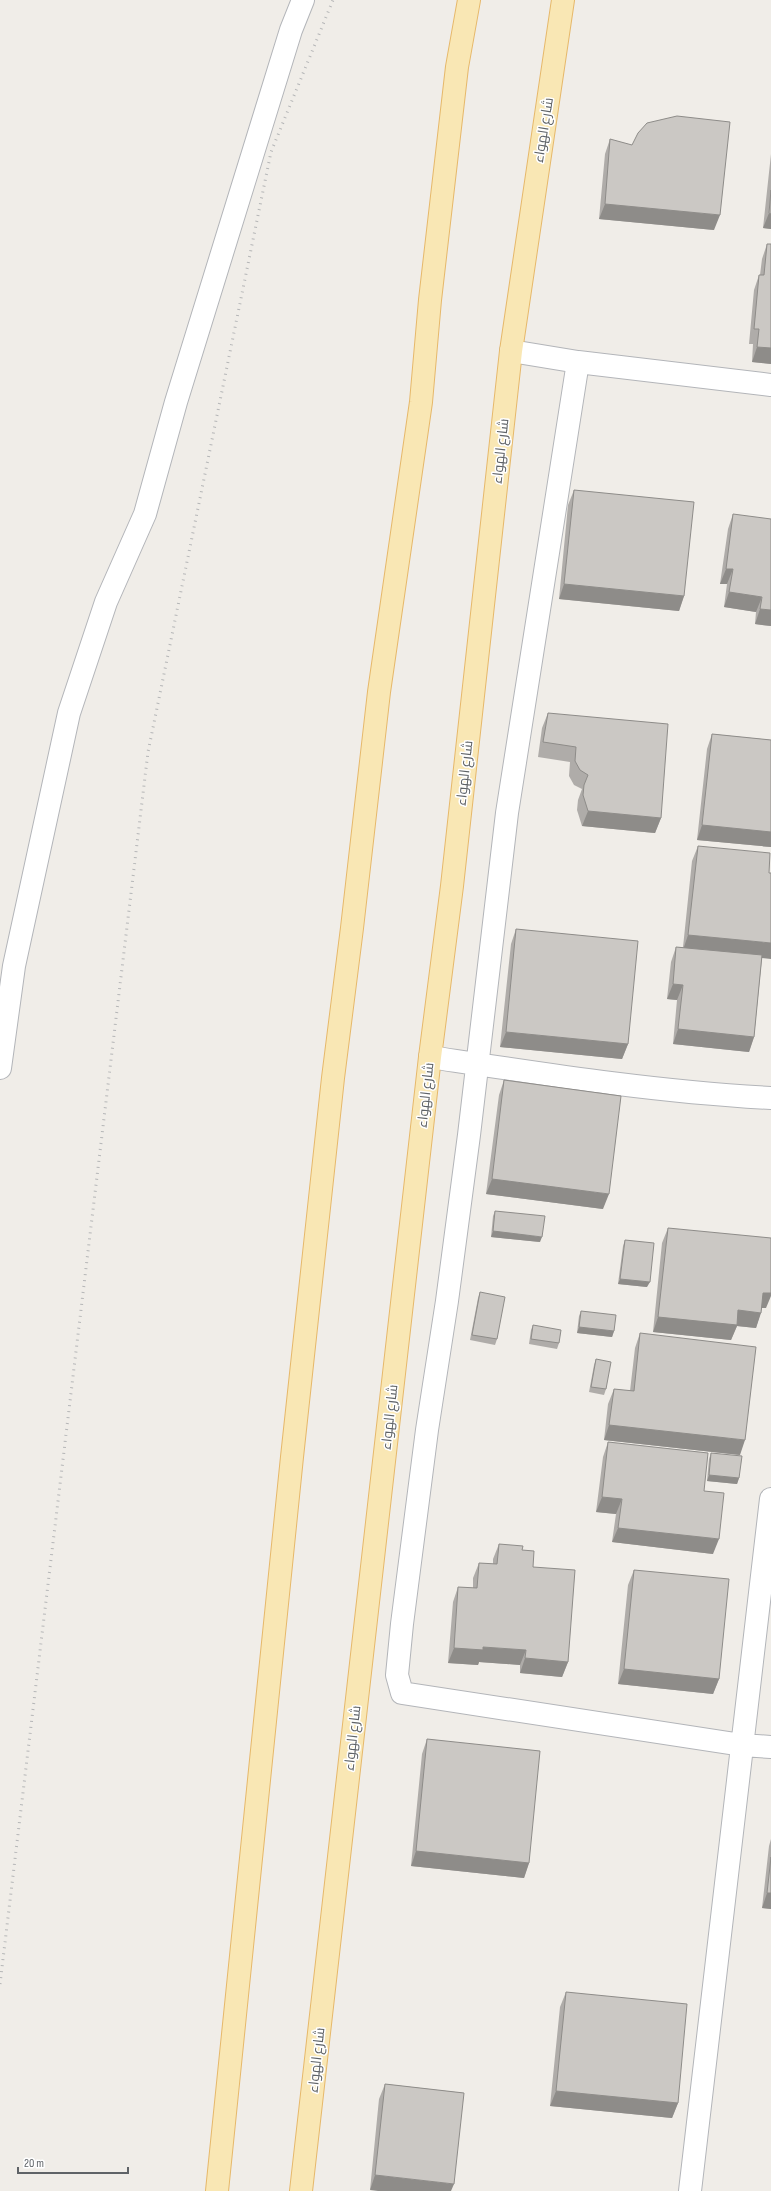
<svg xmlns="http://www.w3.org/2000/svg" width="771" height="2191" font-family="'Sofia Sans Condensed',Cairo,sans-serif">
  <rect width="100%" height="100%" fill="#f0ede8"/>
  <g fill="none" stroke-linecap="round" stroke-linejoin="round">
    <g stroke="#b3b5b9" stroke-width="24">
      <path id="minor" d="M511 351 578 362 771 385
        M578 362 507 813 469 1135 447 1301 427 1430 402 1624 397 1675 402 1693 742 1745 771 1747
        M430 1057C543 1074 656 1092 771 1098
        M0 1068 14 966 69 713 106 602 145 514 176 402 291 30 303 0
        M690 2191 771 1499"/>
    </g>
    <g stroke="#e6b86a" stroke-width="24">
      <path id="primary" d="M217 2191 292 1457 333 1078 352 928 379 692 421 402 430 300 457 67 469 0
        M301 2191 430 1057 452 886 511 351 563 0"/>
    </g>
    <use href="#minor" stroke="#fff" stroke-width="22"/>
    <use href="#primary" stroke="#f9e7b4" stroke-width="22"/>
    <path stroke="#b5b6b7" stroke-width="3" stroke-dasharray="1 5" stroke-linecap="butt" d="M0 1984 148 752 271 152 333 0"/>
  </g>
  <path fill="#afaca9" d="M610 139 714 230 599 219 605 154Z
    M771 154V229L763 228Z
    M767 244 771 364 752 362 753 344H749L754 290 759 275H760L762 259Z
    M574 490 684 596 679 611 559 599 568 505Z
    M733 514 771 626 755 624 756 612 724 607 727 584H720L728 529Z
    M548 713 661 818 655 833 582 826 577 810 578 800 582 789 574 785 569 776 570 762 538 757 542 728Z
    M712 734 771 740V847L697 840 707 749Z
    M698 846 762 958 754 1037 749 1052 673 1044 677 1000 667 999 671 962 676 947H683L692 861Z
    M516 929 628 1044 622 1059 500 1047 511 944Z
    M504 1080 603 1209 486 1194 499 1095Z
    M495 1211 540 1242 491 1237 493 1216Z
    M668 1228 766 1308H762L756 1328 737 1326 731 1340 653 1332 662 1243Z
    M625 1240 647 1287 618 1284 623 1246Z
    M480 1292 497 1339 495 1345 470 1340 478 1298Z
    M581 1311 614 1331 612 1337 577 1333 579 1316Z
    M533 1325 559 1343 557 1349 529 1344 531 1330Z
    M640 1333 740 1455 604 1440 608 1404 614 1389 630 1391 635 1348Z
    M596 1359 606 1389 604 1395 589 1392 594 1365Z
    M608 1442 704 1491 713 1554 612 1542 616 1514 596 1512 603 1457Z
    M711 1453 739 1478 737 1484 707 1481 709 1459Z
    M499 1544 522 1550 533 1567 568 1662 562 1677 520 1673V1665L479 1662 478 1665 448 1663 453 1602 458 1587 473 1588V1578L479 1563 493 1564V1559Z
    M634 1570 719 1679 713 1694 618 1684 628 1585Z
    M427 1739 529 1863 524 1878 411 1866 422 1754Z
    M771 1839V1909L762 1908 769 1846Z
    M566 1992 678 2103 672 2118 550 2106 560 2007Z
    M385 2084 464 2093 370 2190 379 2099Z"/>
  <path fill="#8e8c89" d="M605 204 720 215 714 230 599 219Z
    M769 213 771 214V229L763 228Z
    M757 347 771 348V364L752 362Z
    M726 569H733L727 584H720Z
    M564 584 684 596 679 611 559 599Z
    M729 592 762 597 756 612 724 607Z
    M760 609 771 610V626L755 624Z
    M588 811 661 818 655 833 582 826Z
    M702 825 771 832V847L697 840Z
    M688 935 771 943V959L683 950Z
    M673 984 683 985 677 1000 667 999Z
    M678 1029 754 1037 749 1052 673 1044Z
    M506 1032 628 1044 622 1059 500 1047Z
    M492 1179 609 1194 603 1209 486 1194Z
    M493 1231 542 1237 540 1242 491 1237Z
    M620 1279 650 1282 647 1287 618 1284Z
    M763 1293H771V1296L766 1308H758Z
    M738 1310 761 1313 756 1328 737 1326 731 1340 653 1332 658 1317Z
    M579 1327 614 1331 612 1337 577 1333Z
    M609 1425 745 1440 740 1455 604 1440Z
    M709 1475 739 1478 737 1484 707 1481Z
    M602 1497 622 1499 616 1514 596 1512Z
    M618 1528 719 1539 713 1554 612 1542Z
    M483 1647 526 1650 520 1665 479 1662 478 1665 448 1663 454 1648Z
    M525 1658 568 1662 562 1677 520 1673Z
    M624 1669 719 1679 713 1694 618 1684Z
    M416 1851 529 1863 524 1878 411 1866Z
    M767 1893H771V1909L762 1908Z
    M556 2091 678 2103 672 2118 550 2106Z
    M375 2175 454 2184 451 2191H378L370 2190Z"/>
  <path fill="#cbc8c4" stroke="#8e8c89" d="M677 116 730 122 720 215 605 204 610 139 632 145 638 133 647 123Z
    M771 190V214L769 213Z
    M767 244H771V348L757 347 759 329H754L759 275H764Z
    M574 490 694 502 684 596 564 584Z
    M733 514 771 519V610L760 609 762 597 729 592 733 569H726Z
    M548 713 668 724 661 818 588 811 583 795 584 785 588 775 580 770 575 761 576 747 543 742Z
    M712 734 771 740V832L702 825Z
    M698 846 770 853 769 873H771V943L688 935Z
    M516 929 638 941 628 1044 506 1032Z
    M676 947 762 955 754 1037 678 1029 683 985 673 984Z
    M504 1080 621 1096 609 1194 492 1179Z
    M495 1211 545 1216 542 1237 493 1231Z
    M668 1228 771 1238V1293H763L761 1313 738 1310 737 1325 658 1317Z
    M625 1240 654 1243 650 1282 620 1279Z
    M480 1292 505 1297 497 1339 472 1335Z
    M581 1311 616 1315 614 1331 579 1327Z
    M533 1325 561 1330 559 1343 531 1339Z
    M640 1333 756 1347 745 1440 609 1425 614 1389 634 1391Z
    M596 1359 611 1362 606 1389 591 1387Z
    M608 1442 708 1453 704 1491 724 1493 719 1539 618 1528 622 1499 602 1497Z
    M711 1453 742 1456 739 1478 709 1475Z
    M499 1544 523 1546 522 1550 534 1551 533 1567 575 1570 568 1662 525 1658 526 1650 483 1647V1650L454 1648 458 1587 477 1588 479 1563 497 1564Z
    M634 1570 729 1579 719 1679 624 1669Z
    M427 1739 540 1751 529 1863 416 1851Z
    M771 1857V1893H767Z
    M566 1992 687 2004 678 2103 556 2091Z
    M385 2084 464 2093 454 2184 375 2175Z"/>
  <g text-anchor="middle" stroke-width="3" stroke-linejoin="round" paint-order="stroke">
    <g font-size="14" fill="#5f6367" stroke="#fff">
      <text transform="translate(543 130) rotate(-81)" y="5">شارع الهواء</text>
      <text transform="translate(500 451) rotate(-84)" y="5">شارع الهواء</text>
      <text transform="translate(464 773) rotate(-84)" y="5">شارع الهواء</text>
      <text transform="translate(425 1095) rotate(-84)" y="5">شارع الهواء</text>
      <text transform="translate(389 1417) rotate(-84)" y="5">شارع الهواء</text>
      <text transform="translate(352 1738) rotate(-84)" y="5">شارع الهواء</text>
      <text transform="translate(316 2060) rotate(-84)" y="5">شارع الهواء</text>
    </g>
  </g>
  <path d="M18 2167v6h110v-6" fill="none" stroke="#5f6367" stroke-width="2"/>
  <text x="24" y="2167" font-size="12" fill="#5f6367" stroke="#ffffff" stroke-width="3" paint-order="stroke">20 m</text>
</svg>
